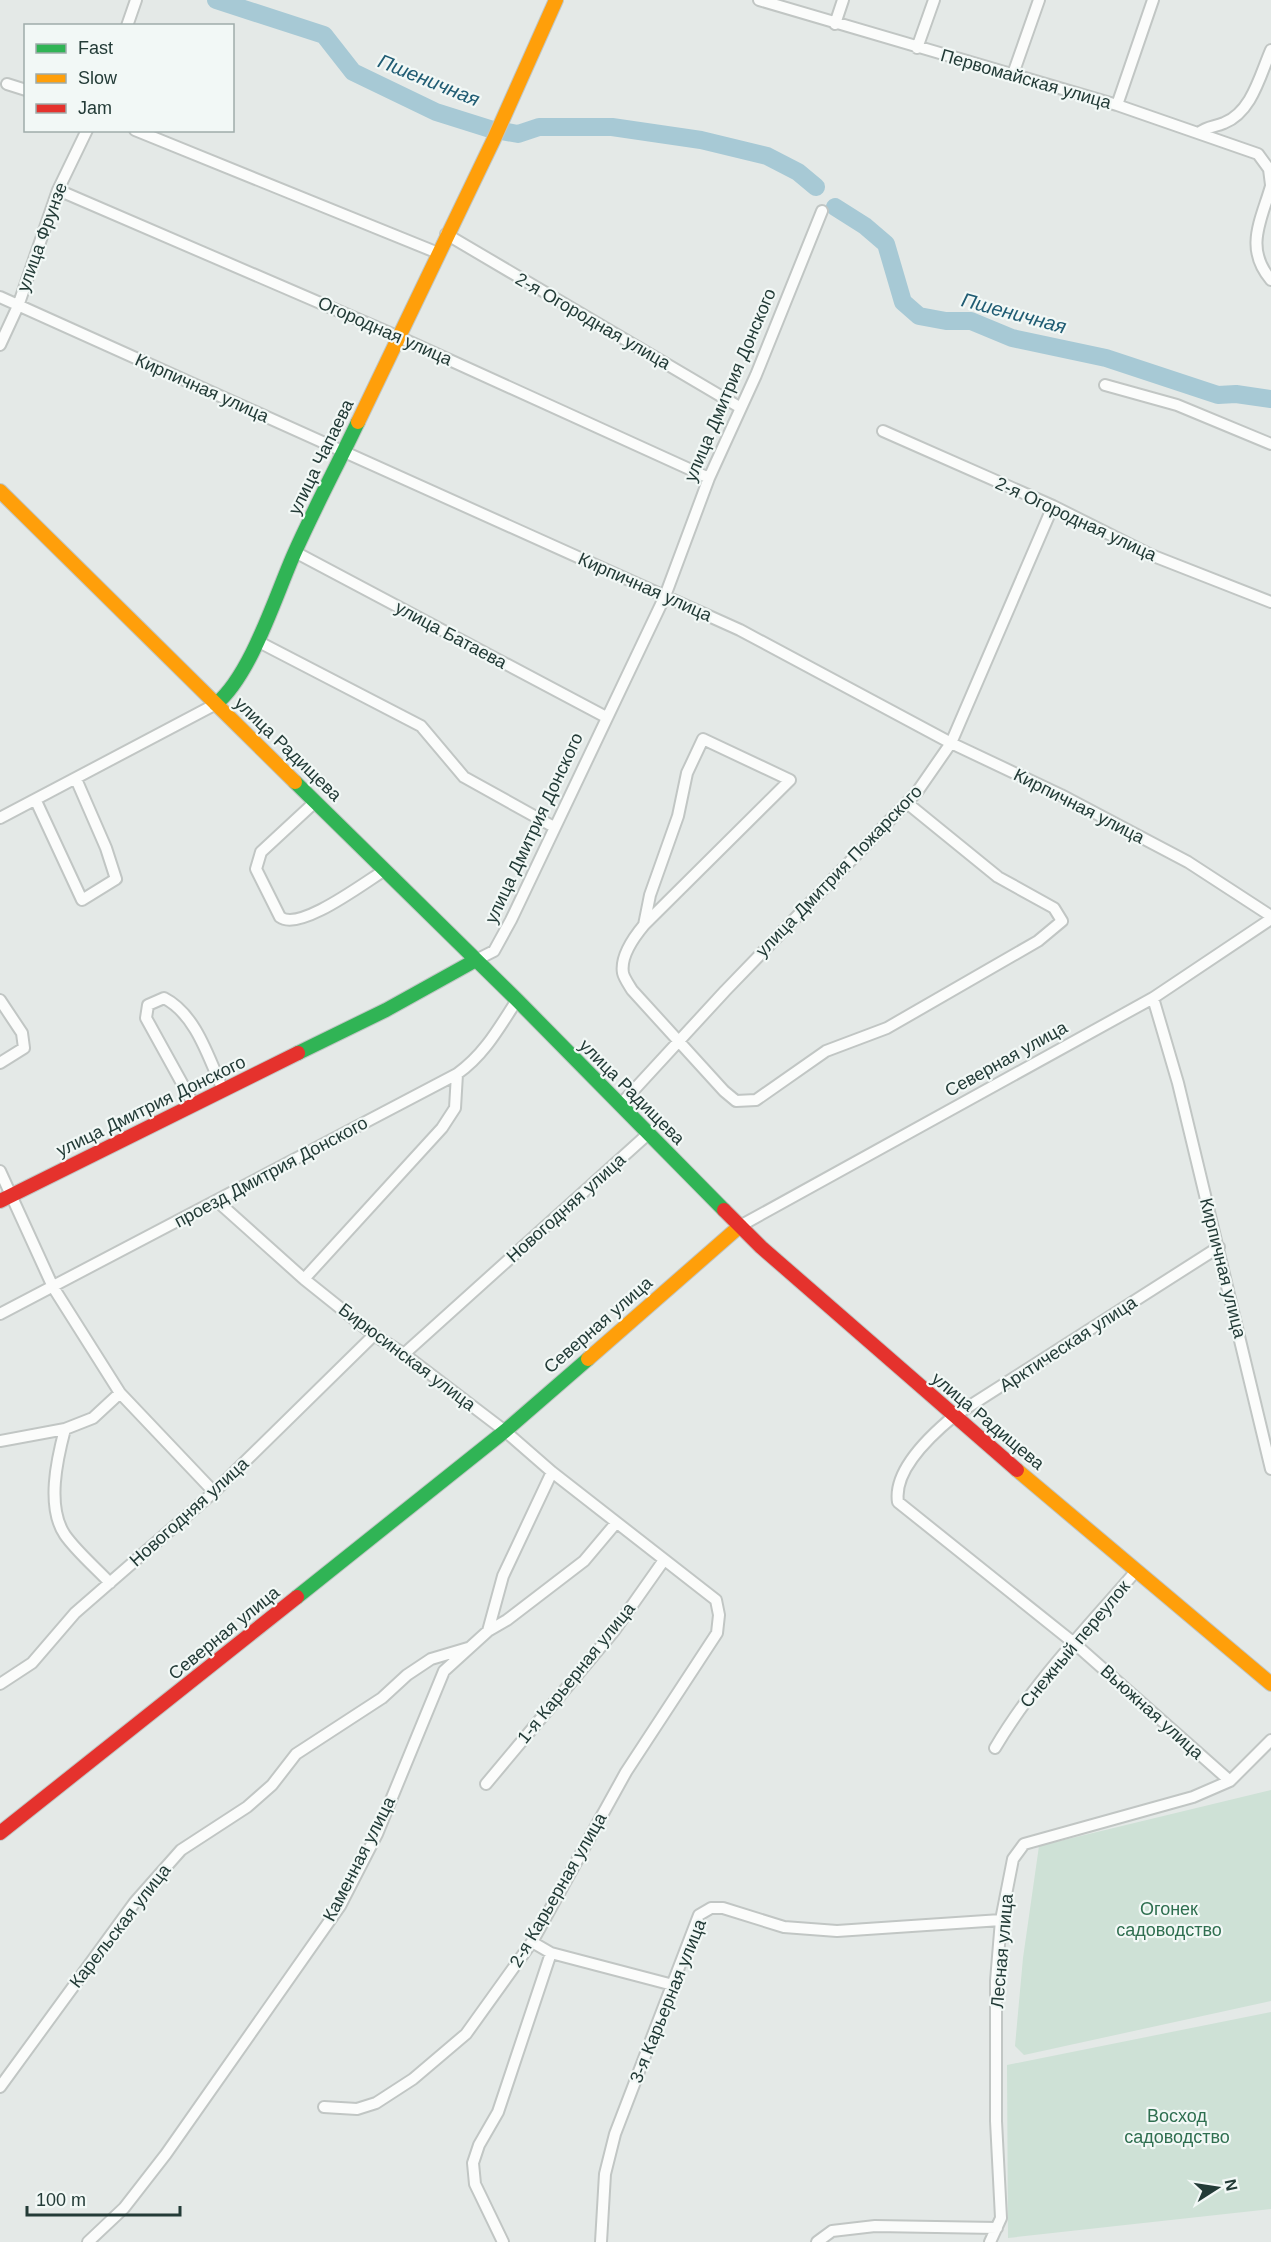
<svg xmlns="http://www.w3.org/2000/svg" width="1271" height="2242" font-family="Helvetica,sans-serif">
  <rect width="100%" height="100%" fill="#e4e9e7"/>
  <path fill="#cee1d6" d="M1271 1790V2001L1024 2055 1015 2046 1023 1958 1039 1846Z
    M1271 2012V2209L1008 2238 1007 2065Z"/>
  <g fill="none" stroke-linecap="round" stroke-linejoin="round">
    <path stroke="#a7c9d5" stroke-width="18" d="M216 0 324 35 353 72 436 112 490 129 518 134 539 127H612L701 140 767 156 798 172 816 187
      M835 207 865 226 886 244 903 302 919 316 946 321H971L1012 338 1106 358 1218 395 1236 394 1271 399"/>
    <g stroke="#c1c6c4" stroke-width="14">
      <path id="street" d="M759 0 1117 105 1258 154 1269 169 1271 185
        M835 24 843 0
        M127 26 136 0
        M917 48 934 0
        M1013 74 1039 0
        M7 84 26 90
        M1117 105 1153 0
        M135 130 438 253
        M1199 133C1207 126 1215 127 1224 123 1252 112 1260 75 1271 50
        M1271 186C1261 221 1244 248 1271 280
        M58 190 399 337 709 478
        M446 234 741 408
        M0 297 740 630 951 743 1061 795 1188 862 1271 916
        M0 345 18 306 58 190 87 130
        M1105 385 1177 405 1271 444
        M883 431 1053 506 1151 555 1271 602
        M295 552 606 717
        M257 641 421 726 464 777 554 827
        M703 739 790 780 644 925 650 895 678 816 687 773Z
        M36 801 82 900 116 879 106 848 76 779
        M315 802 261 852 256 869 280 917C300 932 365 882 385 870
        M0 818 216 704
        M644 925C634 937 620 956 623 973 624 978 629 985 632 990L724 1091 736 1101 756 1100 826 1051 887 1028 1038 941 1062 921 1054 908 998 877 907 803
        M476 960 494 951 511 920 665 596 709 478 756 375 822 211
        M1153 998 1178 1083 1271 1469
        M0 1000 22 1033 24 1048 0 1063
        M194 1105 146 1018 148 1005 164 998C196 1014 209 1059 223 1090
        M620 1105 725 991 917 792 951 743 1053 506
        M0 1171 53 1287 120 1393 214 1492
        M217 1201 304 1279
        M740 1226 1153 998 1271 919
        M1219 1247 954 1416C931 1435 893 1470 898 1502L1074 1643 1230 1781
        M0 1314 457 1074C484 1055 499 1028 517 1000
        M404 1354 648 1134
        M65 1429C57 1459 46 1507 65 1535 77 1552 96 1568 110 1583
        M0 1441 65 1429 93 1418 120 1393
        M488 1631 503 1576 552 1472
        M0 1684 32 1663 75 1613 214 1492 374 1335
        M995 1748C1034 1682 1087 1628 1136 1571
        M486 1784 614 1631 664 1560
        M532 1942 551 1953 673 1985
        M0 2087 135 1902 181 1850 247 1807 272 1785 296 1754 382 1698 407 1675 431 1659 468 1648
        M324 2107 357 2109 376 2103 413 2079 466 2034 532 1942 626 1772 717 1633 719 1615 716 1600 552 1472 505 1431 404 1354 374 1335 304 1279 442 1128 455 1108 457 1074
        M88 2242 124 2208 166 2154 340 1906 377 1834 444 1671 488 1631 507 1620 584 1561 616 1523
        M503 2242 475 2184 473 2163 479 2145 498 2112 551 1953
        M601 2242 605 2174 615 2134 699 1915 711 1908H723L784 1927 837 1931 1001 1920
        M817 2242 832 2231 875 2226 997 2228
        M990 2242 1001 2218 996 2121V1981L1001 1920 1013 1859 1024 1844 1193 1797 1230 1781 1271 1740"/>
    </g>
    <g stroke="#c0c6c4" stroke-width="16">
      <path id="fast" d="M216 704C251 675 275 597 294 554 314 509 337 466 358 422
        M295 782 517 1000 724 1210
        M298 1053 386 1010 476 960
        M297 1597 505 1431 588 1359"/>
    </g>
    <g stroke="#c0c6c4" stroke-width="16">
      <path id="slow" d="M358 422 494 139 556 0
        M0 491 295 782
        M588 1359 740 1226
        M1017 1470 1271 1684"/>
    </g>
    <g stroke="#c0c6c4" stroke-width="16">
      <path id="jam" d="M0 1201 298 1053
        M724 1210 761 1247 1017 1470
        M0 1833 297 1597"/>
    </g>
    <use href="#street" stroke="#fbfcfb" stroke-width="10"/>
    <use href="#fast" stroke="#30b455" stroke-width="14"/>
    <use href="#slow" stroke="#ff9f0a" stroke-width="14"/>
    <use href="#jam" stroke="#e5322d" stroke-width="14"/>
  </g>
  <g text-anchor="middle" stroke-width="4.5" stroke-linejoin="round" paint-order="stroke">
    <g font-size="18" fill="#233b37" stroke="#f2f8f6">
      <text transform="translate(1026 79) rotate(16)" y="6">Первомайская улица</text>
      <text transform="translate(42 237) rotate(-70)" y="6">улица Фрунзе</text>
      <text transform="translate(593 321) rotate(30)" y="6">2-я Огородная улица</text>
      <text transform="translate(385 331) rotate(24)" y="6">Огородная улица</text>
      <text transform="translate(730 385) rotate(-67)" y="6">улица Дмитрия Донского</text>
      <text transform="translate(202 388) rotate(24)" y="6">Кирпичная улица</text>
      <text transform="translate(321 457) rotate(-64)" y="6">улица Чапаева</text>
      <text transform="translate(1076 519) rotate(25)" y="6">2-я Огородная улица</text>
      <text transform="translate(645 587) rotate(24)" y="6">Кирпичная улица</text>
      <text transform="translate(451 635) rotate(28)" y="6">улица Батаева</text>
      <text transform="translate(288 749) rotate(44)" y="6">улица Радищева</text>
      <text transform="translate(1079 806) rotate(27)" y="6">Кирпичная улица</text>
      <text transform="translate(534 828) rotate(-65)" y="6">улица Дмитрия Донского</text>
      <text transform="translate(839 871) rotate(-46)" y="6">улица Дмитрия Пожарского</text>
      <text transform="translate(1006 1059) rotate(-29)" y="6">Северная улица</text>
      <text transform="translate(632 1092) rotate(45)" y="6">улица Радищева</text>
      <text transform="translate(151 1106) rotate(-26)" y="6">улица Дмитрия Донского</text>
      <text transform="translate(271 1172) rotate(-28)" y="6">проезд Дмитрия Донского</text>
      <text transform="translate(566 1208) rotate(-42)" y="6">Новогодняя улица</text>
      <text transform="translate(1223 1268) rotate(76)" y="6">Кирпичная улица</text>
      <text transform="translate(598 1325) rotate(-41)" y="6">Северная улица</text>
      <text transform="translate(1068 1344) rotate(-33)" y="6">Арктическая улица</text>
      <text transform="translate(407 1357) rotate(37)" y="6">Бирюсинская улица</text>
      <text transform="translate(988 1421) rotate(40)" y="6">улица Радищева</text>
      <text transform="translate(189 1512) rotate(-42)" y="6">Новогодняя улица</text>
      <text transform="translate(224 1633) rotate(-39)" y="6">Северная улица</text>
      <text transform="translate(1075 1644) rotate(-50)" y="6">Снежный переулок</text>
      <text transform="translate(576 1673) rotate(-51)" y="6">1-я Карьерная улица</text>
      <text transform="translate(1152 1712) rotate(42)" y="6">Вьюжная улица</text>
      <text transform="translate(359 1859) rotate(-63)" y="6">Каменная улица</text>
      <text transform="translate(558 1890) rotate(-60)" y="6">2-я Карьерная улица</text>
      <text transform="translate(120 1926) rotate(-52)" y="6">Карельская улица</text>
      <text transform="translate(1002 1951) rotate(-85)" y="6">Лесная улица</text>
      <text transform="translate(668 2001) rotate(-68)" y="6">3-я Карьерная улица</text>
    </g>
    <g font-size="18" fill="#2f6f50" stroke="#f2f8f6">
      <text x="1169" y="1915">Огонек<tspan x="1169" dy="21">садоводство</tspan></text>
      <text x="1177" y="2122">Восход<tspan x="1177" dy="21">садоводство</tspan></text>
    </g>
    <g font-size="20" font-style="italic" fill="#205c73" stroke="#f2f8f6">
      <text transform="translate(429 80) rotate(22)" y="7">Пшеничная</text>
      <text transform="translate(1014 313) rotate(15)" y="7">Пшеничная</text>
    </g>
  </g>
  <rect x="24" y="24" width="210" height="108" fill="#f2f8f6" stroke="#9facaa" stroke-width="1.5"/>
  <rect x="36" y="44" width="30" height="9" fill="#30b455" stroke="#9facaa" stroke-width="1.5"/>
  <text x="78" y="54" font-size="18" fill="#233b37">Fast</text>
  <rect x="36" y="74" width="30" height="9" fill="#ff9f0a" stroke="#9facaa" stroke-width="1.5"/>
  <text x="78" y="84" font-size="18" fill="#233b37">Slow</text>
  <rect x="36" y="104" width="30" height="9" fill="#e5322d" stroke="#9facaa" stroke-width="1.5"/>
  <text x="78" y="114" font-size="18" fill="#233b37">Jam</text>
  <g transform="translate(1217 2188) rotate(78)" stroke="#f2f8f6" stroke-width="4.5" paint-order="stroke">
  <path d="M0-4.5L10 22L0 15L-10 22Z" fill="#233b37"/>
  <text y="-9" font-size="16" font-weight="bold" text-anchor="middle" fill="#233b37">N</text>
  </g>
  <path d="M27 2206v9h153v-9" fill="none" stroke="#233b37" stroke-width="3"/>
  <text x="36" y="2206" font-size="18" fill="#233b37" stroke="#f2f8f6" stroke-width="4.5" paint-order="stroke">100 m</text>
</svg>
